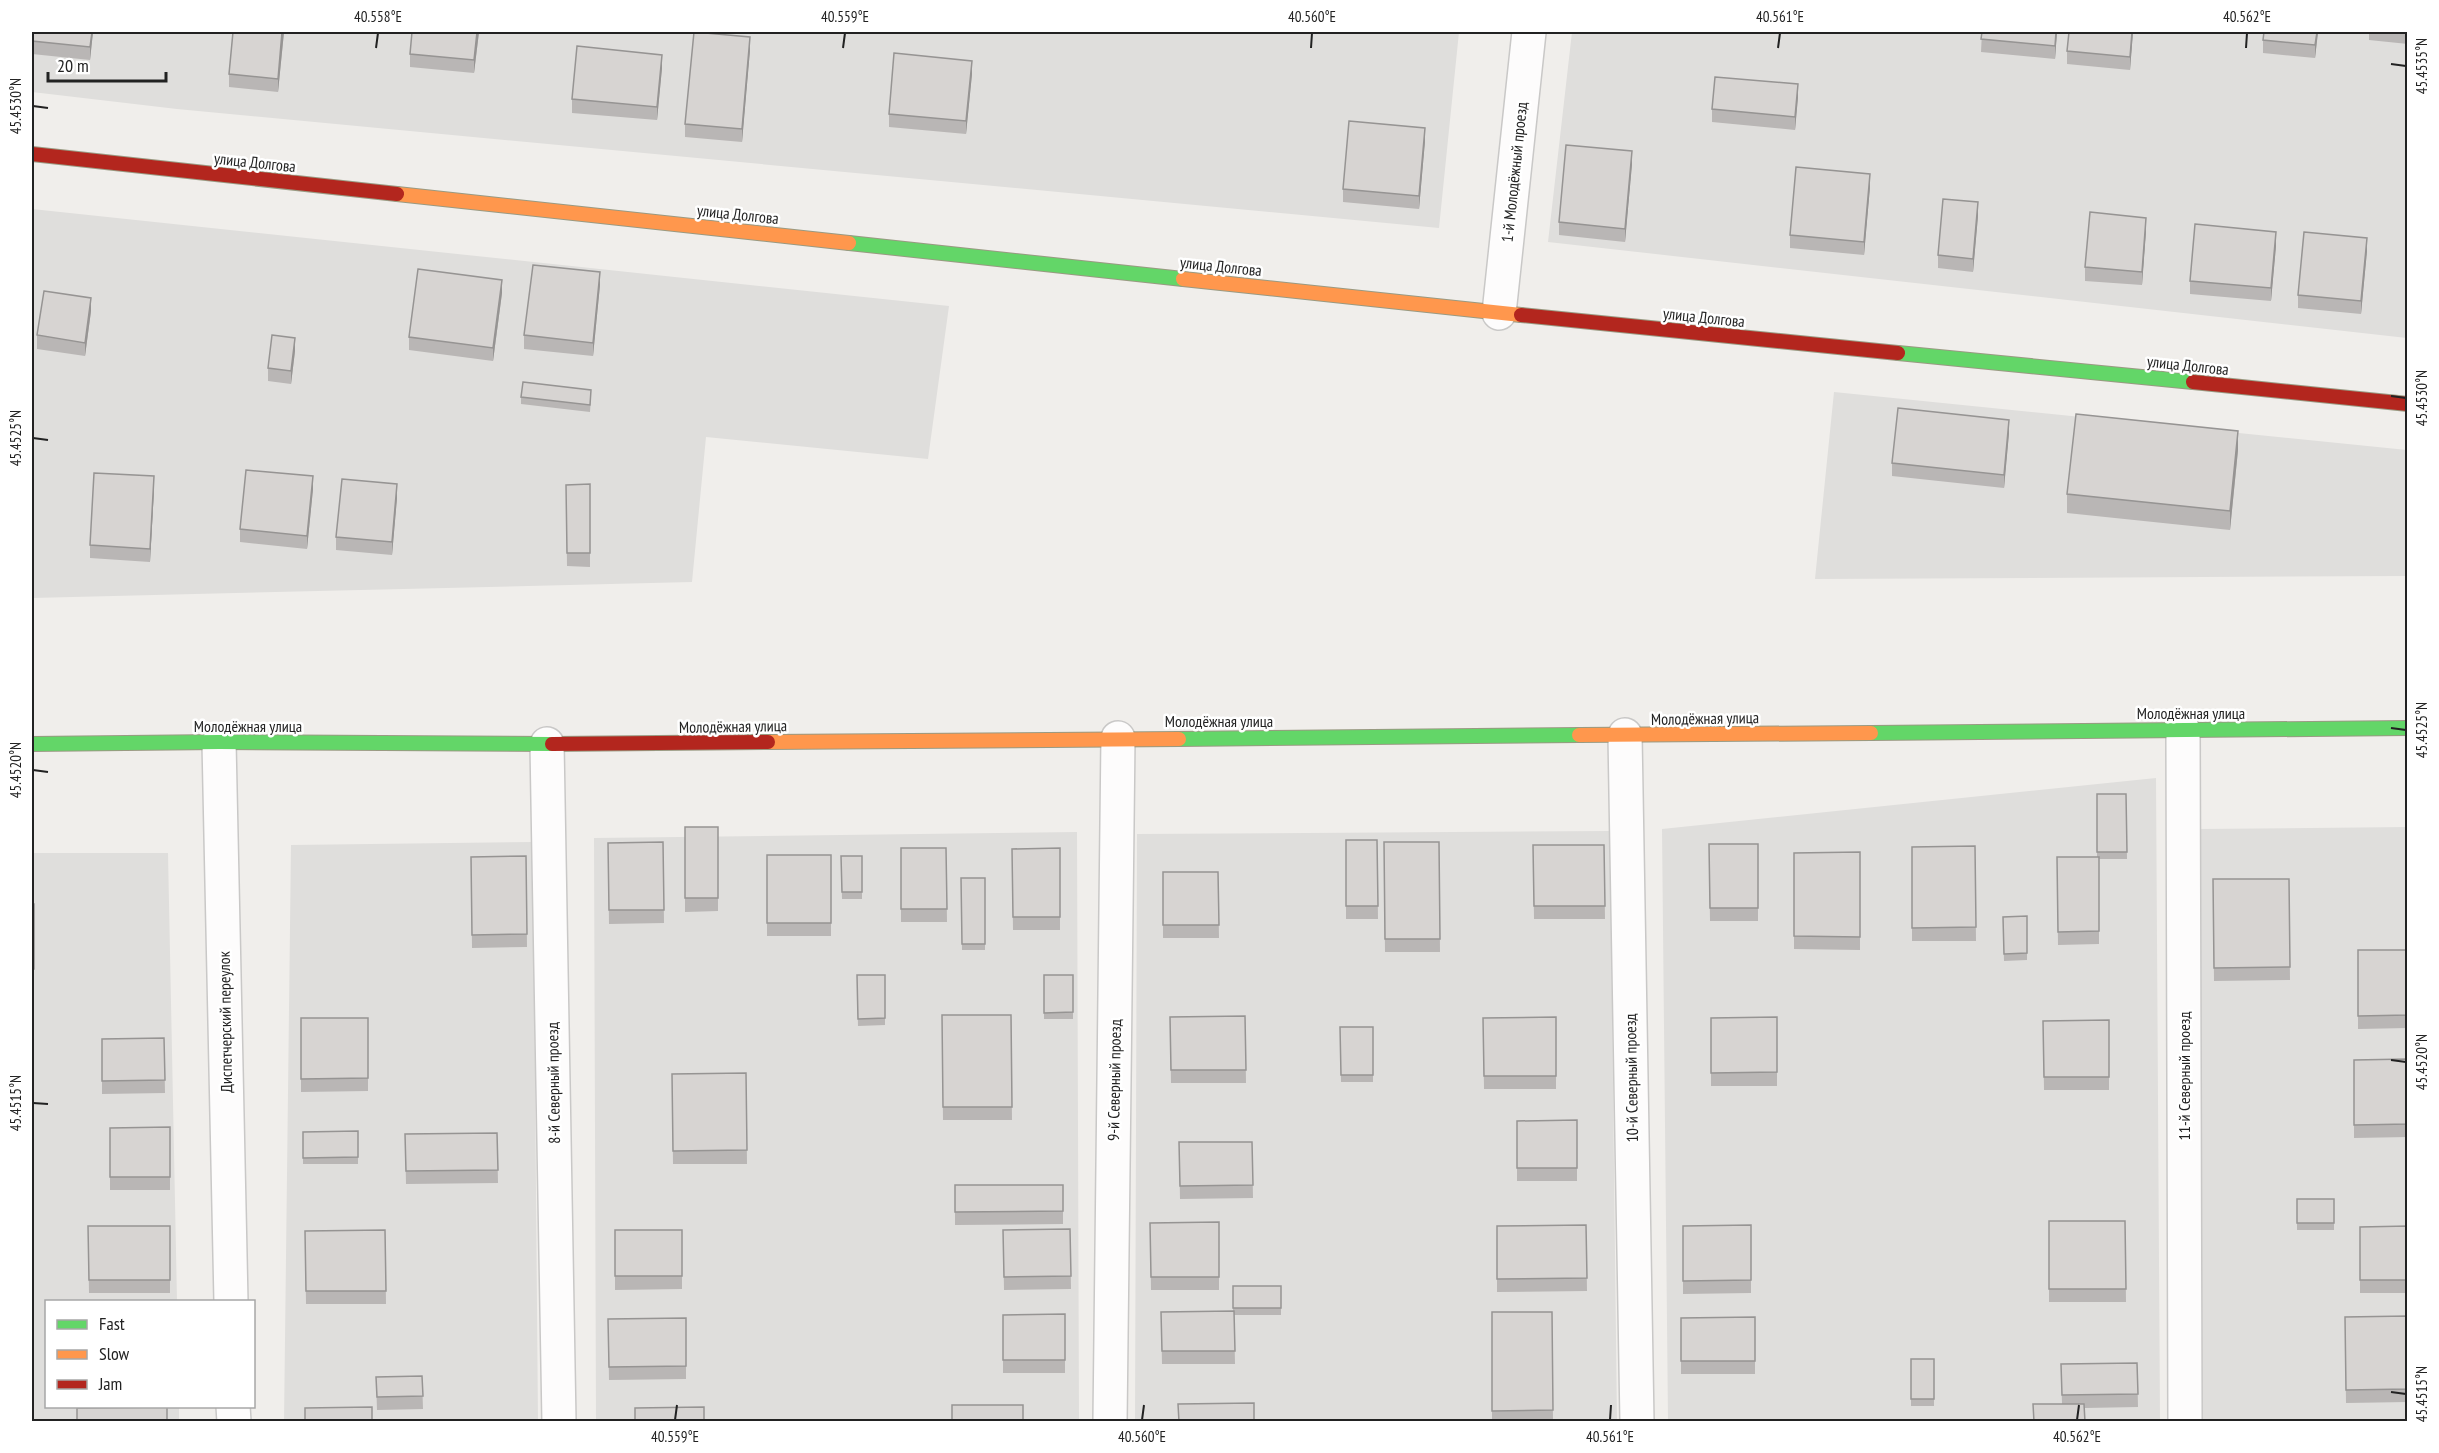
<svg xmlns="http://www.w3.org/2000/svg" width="2439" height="1453" font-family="'PT Sans Narrow',sans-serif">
  <rect width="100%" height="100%" fill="#f0eeeb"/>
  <path fill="#dfdedc" d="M32 32H1459L1439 228 177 109 32 92Z
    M1572 32H2407V338L1548 242Z
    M32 209 949 306 928 459 706 437 692 582 32 598Z
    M1834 392 2407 450V576L1815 579Z
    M2156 778 2160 1421H1668L1662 829Z
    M2407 827V1421H2201L2199 829Z
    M1610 831 1617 1421 1135 1422 1137 834Z
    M1077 832 1079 1421H596L594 838Z
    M533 842 538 1421 284 1422 291 845Z
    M32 853H168L177 1301 46 1302V1406L179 1407V1421L32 1422Z"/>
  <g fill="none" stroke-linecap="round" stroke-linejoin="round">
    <g stroke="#c9c8c7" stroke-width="36">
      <path id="street" d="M1499 313 1529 32
        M2183 730 2185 1422
        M1625 735 1637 1422
        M219 742 231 1302
        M547 744 559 1422
        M233 1406 234 1422
        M1110 1422 1118 738"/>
    </g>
    <g stroke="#999a82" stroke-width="16">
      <path id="fast" d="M849 243 1183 279
        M1898 353 2193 382
        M1871 733 2408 728
        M1179 739 1579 735
        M32 744 219 742 552 744"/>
    </g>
    <g stroke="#999a82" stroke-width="16">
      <path id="slow" d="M397 194 849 243
        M1183 279 1521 315
        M1579 735 1871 733
        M768 742 1179 739"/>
    </g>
    <g stroke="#999a82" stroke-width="16">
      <path id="jam" d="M32 154 397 194
        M1521 315 1898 353
        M2193 382 2408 404
        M552 744 768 742"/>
    </g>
    <use href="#street" stroke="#fdfcfc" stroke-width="33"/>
    <use href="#fast" stroke="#63d668" stroke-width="14"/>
    <use href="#slow" stroke="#ff974d" stroke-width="14"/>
    <use href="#jam" stroke="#b3261e" stroke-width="14"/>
  </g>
  <path fill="#b9b6b5" d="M32 32H93L90 60 32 54Z
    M233 32H284L278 92 229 87V74Z
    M479 32 474 73 410 67V54Z
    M1982 32H2057L2055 59 1981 52Z
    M2133 32 2130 70 2067 64V51Z
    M2318 32 2315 58 2263 53V40Z
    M2369 32H2408V44L2369 40Z
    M750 50 742 142 685 137V124Z
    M662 68 657 120 572 113V99Z
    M972 74 966 134 889 127V114Z
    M1798 97 1795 130 1712 122V109Z
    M1425 141 1419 209 1343 202V189Z
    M1632 164 1625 242 1559 235V222Z
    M1870 187 1864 255 1790 248V235Z
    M1978 216 1973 272 1938 268V255Z
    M2146 231 2142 285 2085 281V267Z
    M2276 246 2271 301 2190 294V281Z
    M2367 251 2361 314 2298 308V295Z
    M600 285 593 356 524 349V335Z
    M502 293 493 361 409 350V337Z
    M91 311 85 356 37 349V335Z
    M295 351 291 384 268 381V368Z
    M521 397H591L590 412 521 404Z
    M2009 433 2004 488 1892 476V463Z
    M2238 450 2230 530 2067 513V494Z
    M590 484V567L567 566 566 485Z
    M154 489 150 562 90 558V545Z
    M313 489 307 549 240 542V529Z
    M397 498 392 555 336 550V537Z
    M2097 794H2126L2127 859H2099V944L2058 945 2057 857H2097Z
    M685 827H718V911L685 912Z
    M1346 840H1377L1378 919H1346Z
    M663 842 664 923 609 924 608 843Z
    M1384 842H1439L1440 952H1385Z
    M1709 844H1758V921H1710Z
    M1533 845H1604L1605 919H1534Z
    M1975 846 1976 941H1912V847Z
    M901 848H946L947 922H901Z
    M1060 848V930H1013L1012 849Z
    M1860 852V950L1794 949V853Z
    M767 855H831V936H767Z
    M526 856 527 947 472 948 471 857Z
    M841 856H862V899H842Z
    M1163 872H1218L1219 938H1163Z
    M961 878H985V950H962Z
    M2213 879H2289L2290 980 2214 981Z
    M32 904H34V982H32Z
    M2027 916V960L2004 961 2003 917Z
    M2358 950H2408V1028L2358 1029Z
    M857 975H885V1025L858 1026Z
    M1044 975H1073V1019H1044Z
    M942 1015H1011L1012 1120H943Z
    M1245 1016 1246 1083H1171L1170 1017Z
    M1556 1017V1089H1484L1483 1018Z
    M1777 1017V1086H1711V1018Z
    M301 1018H368V1091L301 1092Z
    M2109 1020V1090H2044L2043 1021Z
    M1340 1027H1373V1082H1341Z
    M164 1038 165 1093 102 1094V1039Z
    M2408 1059V1137L2354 1138V1060Z
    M746 1073 747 1164H673L672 1074Z
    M1577 1120V1181H1517V1121Z
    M170 1127V1190H110V1128Z
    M358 1131V1164H303V1132Z
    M497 1133 498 1183 406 1184 405 1134Z
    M1179 1142H1252L1253 1198 1180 1199Z
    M955 1185H1063V1224L955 1225Z
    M2297 1199H2334V1230H2297Z
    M2049 1221H2125L2126 1302H2049Z
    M1219 1222V1290H1151L1150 1223Z
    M1586 1225 1587 1291 1497 1292V1226Z
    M1751 1225V1293L1683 1294V1226Z
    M88 1226H170V1293H89Z
    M2408 1226V1293H2360V1227Z
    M1070 1229 1071 1289 1004 1290 1003 1230Z
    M385 1230 386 1304H306L305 1231Z
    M615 1230H682V1289L615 1290Z
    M1233 1286H1281V1315H1234L1235 1364H1162L1161 1312 1233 1311Z
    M1492 1312H1552L1553 1422H1492Z
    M1065 1314V1373H1003V1315Z
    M2408 1316V1402L2346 1403 2345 1317Z
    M1755 1317V1374H1681V1318Z
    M686 1318V1379L609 1380 608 1319Z
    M1911 1359H1934V1406H1911Z
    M2137 1363 2138 1407 2085 1408 2062 1404 2061 1364Z
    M422 1376 423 1409 377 1410 376 1377Z
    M96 1407H171L96 1408Z"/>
  <path fill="#969493" d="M92 32H93L90 60V47Z
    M282 32H284L278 92V79Z
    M477 32H479L474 73V60Z
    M2056 32H2057L2055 59V46Z
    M2132 32H2133L2130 70V57Z
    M2317 32H2318L2315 58V45Z
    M750 37V50L742 142V129Z
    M662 55V68L657 120V107Z
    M972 61V74L966 134V121Z
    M1798 84V97L1795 130V117Z
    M1425 128V141L1419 209V196Z
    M1632 151V164L1625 242V229Z
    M1870 174V187L1864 255V242Z
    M1978 202V216L1973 272V259Z
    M2146 218V231L2142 285V272Z
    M2276 232V246L2271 301V288Z
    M2367 238V251L2361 314V301Z
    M600 272V285L593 356V343Z
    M502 280V293L493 361V348Z
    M91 298V311L85 356V343Z
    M295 338V351L291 384V371Z
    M2009 420V433L2004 488V475Z
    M2238 431V450L2230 530V511Z
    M154 476V489L150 562V549Z
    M313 476V489L307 549V536Z
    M397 484V498L392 555V542Z"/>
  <path fill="#d7d4d2" stroke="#969493" stroke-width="1.5" d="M32 32H92L90 47 32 41Z
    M233 32H282L278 79 229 74Z
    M412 32H477L474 60 410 54Z
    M694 32 750 37 742 129 685 124Z
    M1982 32H2056L2055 46 1981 39Z
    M2069 32H2132L2130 57 2067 51Z
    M2264 32H2317L2315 45 2263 40Z
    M577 46 662 55 657 107 572 99Z
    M894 53 972 61 966 121 889 114Z
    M1715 77 1798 84 1795 117 1712 109Z
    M1349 121 1425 128 1419 196 1343 189Z
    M1566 145 1632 151 1625 229 1559 222Z
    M1796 167 1870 174 1864 242 1790 235Z
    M1943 199 1978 202 1973 259 1938 255Z
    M2090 212 2146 218 2142 272 2085 267Z
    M2195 224 2276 232 2271 288 2190 281Z
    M2304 232 2367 238 2361 301 2298 295Z
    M533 265 600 272 593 343 524 335Z
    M418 269 502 280 493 348 409 337Z
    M44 291 91 298 85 343 37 335Z
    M272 335 295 338 291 371 268 368Z
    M523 382 591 390 590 405 521 397Z
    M1898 408 2009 420 2004 475 1892 463Z
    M2076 414 2238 431 2230 511 2067 494Z
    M246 470 313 476 307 536 240 529Z
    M94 473 154 476 150 549 90 545Z
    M342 479 397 484 392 542 336 537Z
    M590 484V553H567L566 485Z
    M2097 794H2126L2127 852H2097Z
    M685 827H718V898H685Z
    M1346 840H1377L1378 906H1346Z
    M663 842 664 910H609L608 843Z
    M1384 842H1439L1440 939H1385Z
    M1709 844H1758V908H1710Z
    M1533 845H1604L1605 906H1534Z
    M1975 846 1976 927 1912 928V847Z
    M901 848H946L947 909H901Z
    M1060 848V917H1013L1012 849Z
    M1860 852V937L1794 936V853Z
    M767 855H831V923H767Z
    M526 856 527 934 472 935 471 857Z
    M841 856H862V892H842Z
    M2057 857H2099V931L2058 932Z
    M1163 872H1218L1219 925H1163Z
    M961 878H985V944H962Z
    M2213 879H2289L2290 967 2214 968Z
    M32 904H34V969H32Z
    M2027 916V953L2004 954 2003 917Z
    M2358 950H2408V1015L2358 1016Z
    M857 975H885V1018L858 1019Z
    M1044 975H1073V1012L1044 1013Z
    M942 1015H1011L1012 1107H943Z
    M1245 1016 1246 1070H1171L1170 1017Z
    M1556 1017V1076H1484L1483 1018Z
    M1777 1017V1072L1711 1073V1018Z
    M301 1018H368V1078L301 1079Z
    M2109 1020V1077H2044L2043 1021Z
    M1340 1027H1373V1075H1341Z
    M164 1038 165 1080 102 1081V1039Z
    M2408 1059V1124L2354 1125V1060Z
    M746 1073 747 1150 673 1151 672 1074Z
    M1577 1120V1168H1517V1121Z
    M170 1127V1177H110V1128Z
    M358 1131V1157L303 1158V1132Z
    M497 1133 498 1170 406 1171 405 1134Z
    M1179 1142H1252L1253 1185 1180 1186Z
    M955 1185H1063V1211L955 1212Z
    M2297 1199H2334V1223H2297Z
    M2049 1221H2125L2126 1289H2049Z
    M1219 1222V1277H1151L1150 1223Z
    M1586 1225 1587 1278 1497 1279V1226Z
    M1751 1225V1280L1683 1281V1226Z
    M88 1226H170V1280H89Z
    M2408 1226V1280H2360V1227Z
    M1070 1229 1071 1276 1004 1277 1003 1230Z
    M385 1230 386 1291H306L305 1231Z
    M615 1230H682V1276H615Z
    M1233 1286H1281V1308H1233Z
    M1234 1311 1235 1351H1162L1161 1312Z
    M1492 1312H1552L1553 1410 1492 1411Z
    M1065 1314V1360H1003V1315Z
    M2408 1316V1389L2346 1390 2345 1317Z
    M1755 1317V1361H1681V1318Z
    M686 1318V1366L609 1367 608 1319Z
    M1911 1359H1934V1399H1911Z
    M2137 1363 2138 1394 2062 1395 2061 1364Z
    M422 1376 423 1396 377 1397 376 1377Z
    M1254 1403V1422H1179L1178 1404Z
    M2033 1404H2084L2085 1422H2034Z
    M952 1405H1023V1422H952Z
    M167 1407V1422H77V1408Z
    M372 1407V1422H305V1408Z
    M704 1407V1422H635V1408Z"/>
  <path fill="none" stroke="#222" stroke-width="2" d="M376 48 378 33M843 48 845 33M1311 48 1312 33M1778 48 1780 33M2246 48 2247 33M2391 64 2406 66M33 106 48 108M2391 396 2406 398M33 438 48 440M2391 728 2406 730M33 770 48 772M2391 1060 2406 1062M33 1103 48 1104M2391 1392 2406 1394M675 1420 677 1405M1142 1420 1144 1405M1610 1420 1611 1405M2077 1420 2079 1405"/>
  <g text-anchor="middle" stroke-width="5" stroke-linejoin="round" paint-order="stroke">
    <g font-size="16" fill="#222" stroke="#fff">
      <text transform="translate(255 162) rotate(6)" y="6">улица Долгова</text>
      <text transform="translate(1514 172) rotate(-84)" y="6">1-й Молодёжный проезд</text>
      <text transform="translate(738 214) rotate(6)" y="6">улица Долгова</text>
      <text transform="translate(1221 266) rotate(6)" y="6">улица Долгова</text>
      <text transform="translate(1704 317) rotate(6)" y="6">улица Долгова</text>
      <text transform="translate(2188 365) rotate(6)" y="6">улица Долгова</text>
      <text x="2191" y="719">Молодёжная улица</text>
      <text transform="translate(1705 718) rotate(-1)" y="6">Молодёжная улица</text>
      <text x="1219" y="727">Молодёжная улица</text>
      <text x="248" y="732">Молодёжная улица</text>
      <text transform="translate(733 726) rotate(-1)" y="6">Молодёжная улица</text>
      <text transform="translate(225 1022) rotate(-91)" y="6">Диспетчерский переулок</text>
      <text transform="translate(2184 1076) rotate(-90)" y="6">11-й Северный проезд</text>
      <text transform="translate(1631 1078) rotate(-91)" y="6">10-й Северный проезд</text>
      <text transform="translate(1114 1080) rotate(-89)" y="6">9-й Северный проезд</text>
      <text transform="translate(553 1083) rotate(-91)" y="6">8-й Северный проезд</text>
    </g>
  </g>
  <rect width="2439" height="1453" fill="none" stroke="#ffffff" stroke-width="66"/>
  <rect x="45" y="1300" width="210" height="108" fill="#ffffff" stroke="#a7a7a7" stroke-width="1.5"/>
  <rect x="57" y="1320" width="30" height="9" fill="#63d668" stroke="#a7a7a7" stroke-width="1.5"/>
  <text x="99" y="1330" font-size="18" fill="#222222">Fast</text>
  <rect x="57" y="1350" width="30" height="9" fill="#ff974d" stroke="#a7a7a7" stroke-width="1.5"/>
  <text x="99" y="1360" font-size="18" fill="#222222">Slow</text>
  <rect x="57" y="1380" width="30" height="9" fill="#b3261e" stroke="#a7a7a7" stroke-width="1.5"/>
  <text x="99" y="1390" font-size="18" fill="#222222">Jam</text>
  <path d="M48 72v9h118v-9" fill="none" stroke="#222222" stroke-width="3"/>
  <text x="57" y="72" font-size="18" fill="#222222" stroke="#ffffff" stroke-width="4.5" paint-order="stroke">20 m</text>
  <rect x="33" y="33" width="2373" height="1387" fill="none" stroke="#222" stroke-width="2"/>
  <g font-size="15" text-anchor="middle" fill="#222">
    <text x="378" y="22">40.558°E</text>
    <text x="845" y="22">40.559°E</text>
    <text x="1312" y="22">40.560°E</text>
    <text x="1780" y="22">40.561°E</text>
    <text x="2247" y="22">40.562°E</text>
    <text transform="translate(2422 66) rotate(-90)" y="5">45.4535°N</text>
    <text transform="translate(16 106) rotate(-90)" y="5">45.4530°N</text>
    <text transform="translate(2422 398) rotate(-90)" y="5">45.4530°N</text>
    <text transform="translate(16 438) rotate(-90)" y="5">45.4525°N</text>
    <text transform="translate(2422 730) rotate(-90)" y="5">45.4525°N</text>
    <text transform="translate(16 770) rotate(-90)" y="5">45.4520°N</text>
    <text transform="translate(2422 1062) rotate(-90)" y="5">45.4520°N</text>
    <text transform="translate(16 1103) rotate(-90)" y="5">45.4515°N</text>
    <text transform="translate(2422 1394) rotate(-90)" y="5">45.4515°N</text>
    <text x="675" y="1442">40.559°E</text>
    <text x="1142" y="1442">40.560°E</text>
    <text x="1610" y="1442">40.561°E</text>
    <text x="2077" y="1442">40.562°E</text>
  </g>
</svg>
